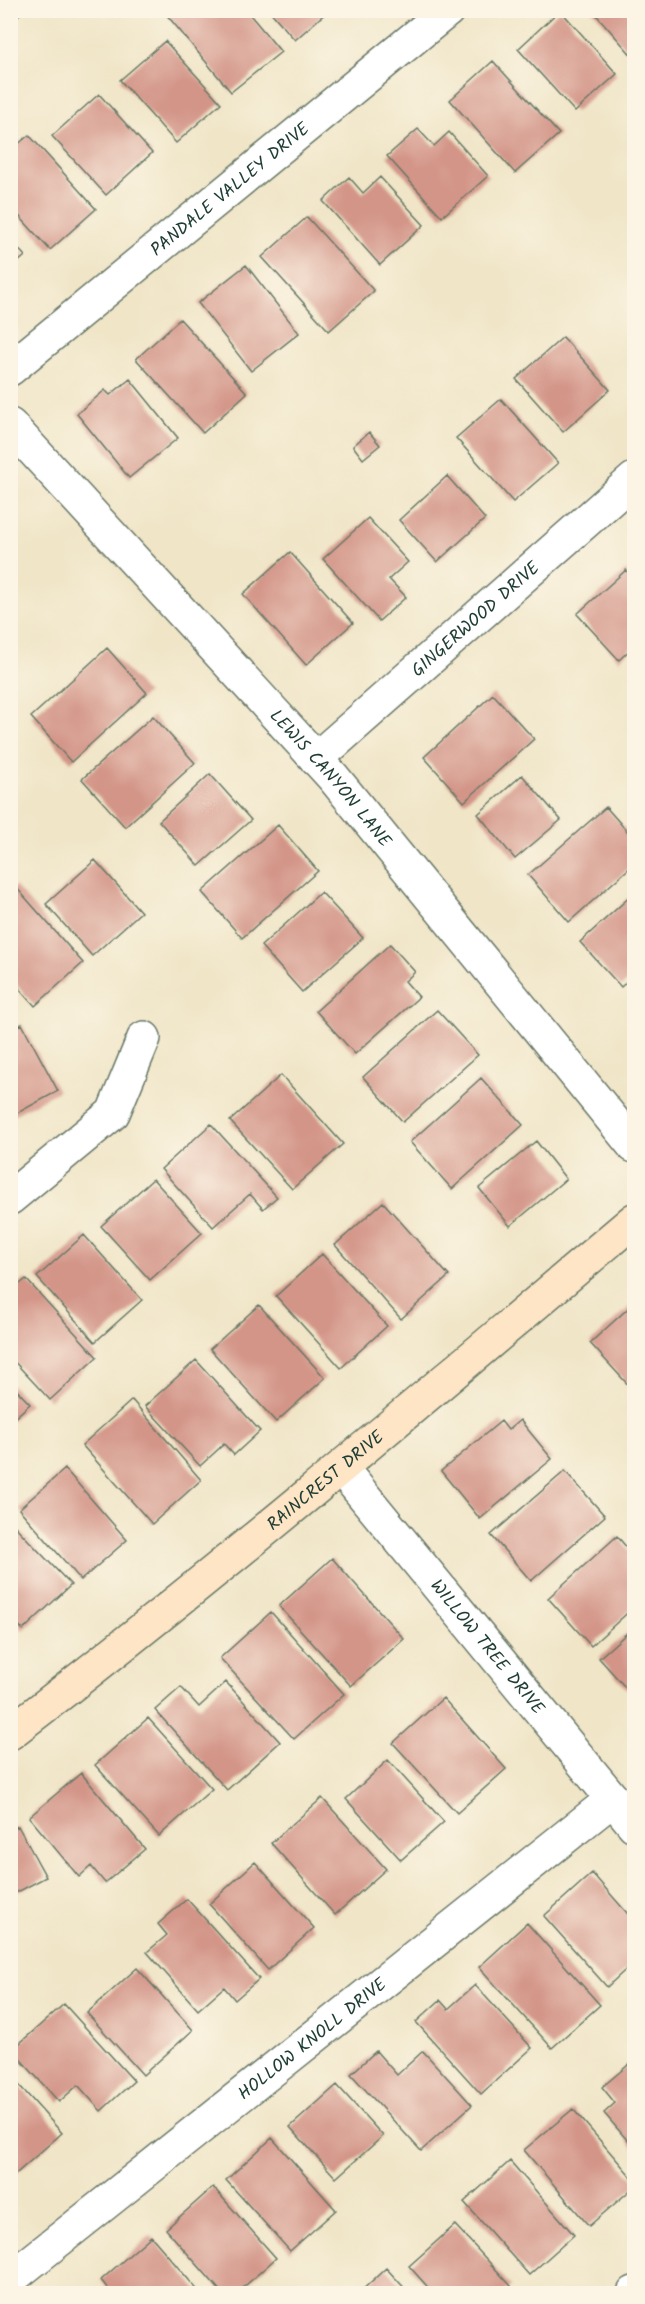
<svg xmlns="http://www.w3.org/2000/svg" width="645" height="2304" font-family="Kalam,sans-serif">
  <rect width="100%" height="100%" fill="#fcf5e5"/>
  <filter id="ink" filterUnits="userSpaceOnUse"><feTurbulence type="fractalNoise" baseFrequency=".0167" numOctaves="2"/><feDisplacementMap in="SourceGraphic" scale="12" xChannelSelector="R" yChannelSelector="G"/><feConvolveMatrix kernelMatrix="1 2 1 2 8 2 1 2 1" color-interpolation-filters="sRGB"/></filter>
  <filter id="wash" filterUnits="userSpaceOnUse"><feTurbulence type="fractalNoise" baseFrequency=".008" numOctaves="4" result="noise"/><feDisplacementMap in="SourceGraphic" scale="24" xChannelSelector="R" yChannelSelector="G"/><feGaussianBlur stdDeviation="1.35" result="paint"/><feColorMatrix in="noise" values="0 0 0 0 0 0 0 0 0 0 0 0 0 0 0 0 0 1.4 0 .05"/><feComposite in="paint" operator="in"/></filter>
  <g filter="url(#wash)">
    <rect width="100%" height="100%" fill="#f0e5c7"/>
    <g id="blocks">
      <path fill="#d39588" d="M10 10H24L10 23Z
        M170 10H246L281 52 231 92 166 14Z
        M269 10H329L295 40Z
        M560 10 617 74 575 112 518 49Z
        M592 10H634V58Z
        M165 41 221 103 176 143 120 80Z
        M493 61 559 134 515 173 450 100Z
        M99 94 152 153 106 195 52 136Z
        M418 129 434 146 449 132 488 176 442 217 387 156Z
        M29 135 96 209 50 250 10 206V151Z
        M349 177 363 193 380 177 424 225 380 265 323 201Z
        M307 217 374 291 329 331 262 257Z
        M10 240 25 256 10 269Z
        M246 265 299 333 251 371 198 303Z
        M180 319 247 393 203 433 136 359Z
        M563 337 610 390 563 432 516 379Z
        M130 379 178 438 129 478 77 414 105 390 110 395Z
        M501 399 558 463 513 502 456 438Z
        M369 432 380 445 363 459 353 446Z
        M447 476 485 519 437 562 399 520Z
        M368 518 408 562 389 579 406 597 379 621 323 559Z
        M290 552 353 623 306 665 243 594Z
        M626 570 634 579V646L619 660 577 614Z
        M107 648 147 693 71 762 31 717Z
        M493 694 534 739 464 802 424 757Z
        M153 716 195 763 125 827 82 779Z
        M210 774 251 820 199 866 159 821Z
        M522 775 561 820 515 859 478 814Z
        M606 807 634 839V864L569 922 528 875Z
        M278 825 318 871 242 938 202 892Z
        M95 860 141 912 92 956 46 904Z
        M15 886 83 963 35 1006 10 978V890Z
        M321 892 363 938 302 992 261 946Z
        M634 893V975L621 987 580 942Z
        M390 944 415 972 405 981 419 997 355 1054 316 1011Z
        M437 1010 478 1055 403 1122 363 1077Z
        M22 1024 58 1091 10 1117V1030Z
        M281 1075 343 1144 292 1189 230 1121Z
        M481 1078 523 1125 452 1189 410 1142Z
        M211 1124 277 1197 263 1209 250 1194 213 1227 161 1169Z
        M536 1141 566 1179 510 1226 479 1188Z
        M153 1179 202 1233 150 1280 101 1226Z
        M383 1202 449 1276 401 1319 335 1245Z
        M84 1235 142 1300 95 1342 37 1277Z
        M322 1254 387 1326 341 1368 276 1296Z
        M26 1279 97 1357 50 1400 10 1357V1292Z
        M634 1303V1385L631 1388 590 1343Z
        M259 1305 325 1378 276 1422 210 1349Z
        M196 1360 260 1431 234 1455 224 1444 200 1466 145 1406Z
        M10 1383 30 1404 10 1422Z
        M132 1400 201 1480 152 1524 82 1445Z
        M520 1420 552 1459 480 1519 441 1471 501 1421 508 1430Z
        M65 1469 127 1540 81 1580 19 1509Z
        M565 1471 605 1516 531 1581 491 1535Z
        M10 1521 71 1585 23 1630 10 1616Z
        M617 1536 634 1556V1607L591 1646 548 1598Z
        M332 1558 404 1639 351 1686 279 1606Z
        M271 1612 344 1694 294 1739 220 1658Z
        M634 1627V1697L599 1658Z
        M226 1682 280 1742 227 1790 155 1710 181 1687 199 1707Z
        M443 1698 506 1769 457 1813 393 1743Z
        M148 1718 212 1789 159 1836 95 1765Z
        M388 1760 444 1822 401 1860 346 1799Z
        M81 1773 145 1849 105 1883 91 1866 79 1877 29 1817Z
        M322 1798 386 1869 335 1915 271 1843Z
        M18 1826 46 1877 10 1896V1830Z
        M255 1862 314 1928 268 1970 209 1904Z
        M592 1873 634 1921V1962L607 1987 544 1916Z
        M187 1899 259 1979 235 2000 224 1987 198 2010 147 1952 167 1935 158 1924Z
        M527 1923 600 2005 552 2048 479 1967Z
        M137 1968 193 2030 143 2075 87 2013Z
        M475 1985 532 2048 481 2094 416 2022 440 2000 448 2009Z
        M64 2004 134 2081 101 2111 78 2085 59 2102 12 2050Z
        M376 2051 397 2075 423 2051 472 2105 421 2151 351 2074Z
        M634 2060V2148L604 2113 615 2103 602 2087Z
        M10 2075 62 2133 10 2179Z
        M337 2085 383 2136 336 2178 290 2127Z
        M573 2109 634 2180V2187L589 2226 524 2150Z
        M272 2138 336 2210 290 2251 226 2180Z
        M510 2161 574 2235 529 2275 464 2202Z
        M213 2187 276 2258 236 2294H223L166 2229Z
        M455 2225 511 2286 503 2294H434L409 2266Z
        M151 2236 201 2294H112L101 2280Z
        M386 2268 410 2294H358Z"/>
    </g>
  </g>
  <g filter="url(#ink)">
    <use href="#blocks" fill-opacity="0" stroke="#687867" stroke-width="1.5"/>
    <g fill="none" stroke-linecap="round" stroke-linejoin="round">
      <g stroke="#687867" stroke-width="36">
        <g id="street">
          <path id="s1" d="M10 369 448 10"/>
          <path id="s2" d="M10 425 333 777 634 1146"/>
          <path id="s3" d="M316 759 634 479"/>
          <path d="M10 1198 113 1113 144 1038"/>
          <path id="s4" d="M341 1468 634 1825"/>
          <path id="s5" d="M10 2279 613 1799"/>
          <path d="M634 2294V2293"/>
        </g>
      </g>
      <g stroke="#687867" stroke-width="36">
        <g id="secondary">
          <path id="s6" d="M10 1733C224 1569 429 1394 634 1220"/>
        </g>
      </g>
      <use href="#street" stroke="#fff" stroke-width="33"/>
      <use href="#secondary" stroke="#fde5c5" stroke-width="33"/>
    </g>
  </g>
  <g text-anchor="middle" stroke-width="6" stroke-linejoin="round" paint-order="stroke">
    <g font-size="18" fill="#1f3d34" stroke="#fcf5e5">
      <text dy="6" stroke="none"><textPath href="#s1" startOffset="284">PANDALE VALLEY DRIVE</textPath></text>
      <text dy="6" stroke="none"><textPath href="#s3" startOffset="212">GINGERWOOD DRIVE</textPath></text>
      <text dy="6" stroke="none"><textPath href="#s2" startOffset="477">LEWIS CANYON LANE</textPath></text>
      <text dy="6" stroke="none"><textPath href="#s6" startOffset="404">RAINCREST DRIVE</textPath></text>
      <text dy="6" stroke="none"><textPath href="#s4" startOffset="231">WILLOW TREE DRIVE</textPath></text>
      <text dy="6" stroke="none"><textPath href="#s5" startOffset="386">HOLLOW KNOLL DRIVE</textPath></text>
    </g>
  </g>
  <rect width="645" height="2304" fill="none" stroke="#fcf5e5" stroke-width="36"/>
</svg>
